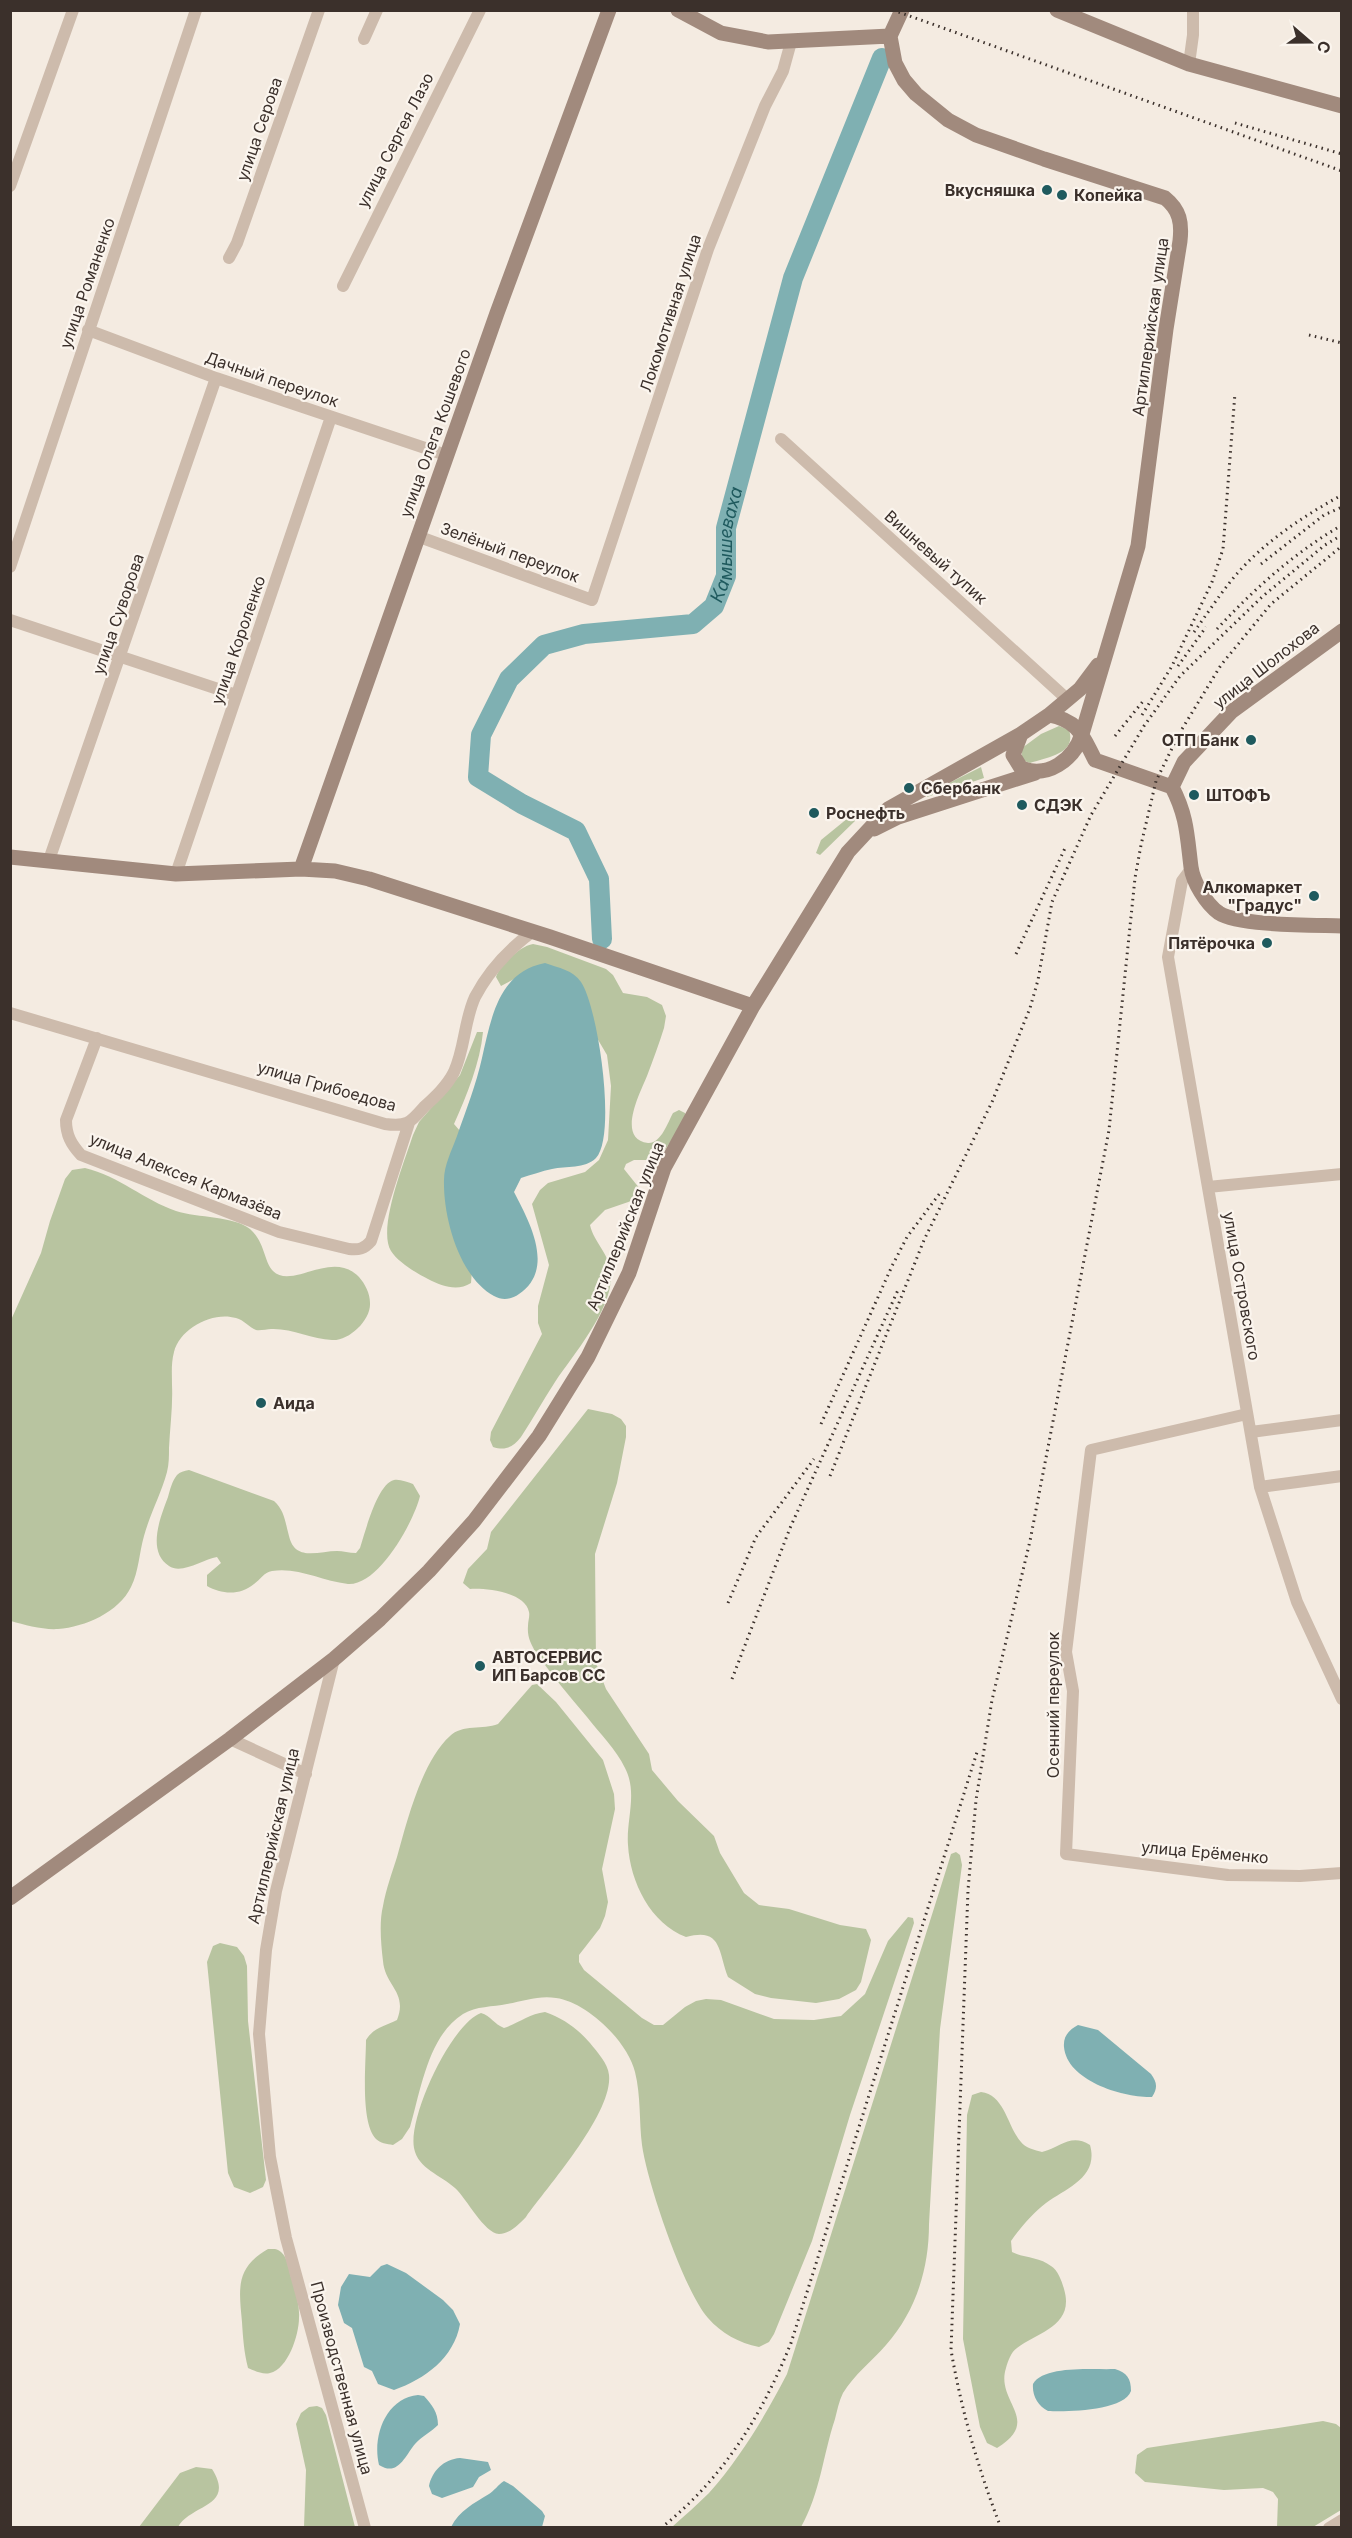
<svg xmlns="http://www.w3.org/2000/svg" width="1352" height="2538" font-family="Inter,sans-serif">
  <rect width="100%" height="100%" fill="#f4ebe1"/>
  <path fill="#b8c4a0" d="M1059 726 1069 730C1077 754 1047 757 1030 763L1022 760V748L1041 734Z
    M981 767 984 778 927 797V794Z
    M848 818 856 820 820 855 816 853 821 840Z
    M533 944 547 947 606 969 613 975 623 993 647 997 662 1005 666 1016 664 1028C659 1044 653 1060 647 1076 640 1093 616 1139 648 1143 661 1144 668 1122 673 1113L679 1110 685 1113 686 1119 658 1160H634L626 1164 624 1169 640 1189 637 1199 605 1210 590 1225C594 1243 610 1254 611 1274 613 1309 573 1355 555 1382 543 1400 533 1419 521 1437 513 1447 506 1451 493 1447L490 1440 491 1432 542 1334 538 1323V1306L549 1265 532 1204 540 1190 548 1183 585 1172 599 1160 608 1140 611 1086 607 1055 587 1021 531 970 501 986 496 977C500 965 520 946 533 944Z
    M477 1032H483C480 1063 467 1095 454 1124L467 1139 472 1270 471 1283C457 1292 442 1286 428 1279 416 1273 398 1262 391 1251 377 1229 405 1160 413 1135L419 1122 460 1075Z
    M85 1168C119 1176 144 1200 176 1211 198 1218 234 1216 250 1229 265 1242 264 1262 273 1271 292 1290 332 1249 359 1277 365 1284 370 1293 370 1303 371 1320 349 1341 332 1340 312 1339 291 1328 271 1329 267 1329 260 1331 256 1330 249 1327 244 1320 236 1318 213 1311 180 1328 174 1352 171 1363 172 1374 172 1385 173 1406 170 1427 169 1448 169 1456 169 1464 167 1472 161 1494 150 1514 144 1536 139 1553 139 1571 131 1587 119 1612 85 1627 58 1629 43 1630 25 1625 11 1621V1320L41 1253 50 1221 65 1179 72 1170Z
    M588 1409 612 1414 621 1419 626 1426V1437L617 1483 595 1554 596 1663 606 1689 649 1754 652 1770 678 1801 714 1836 720 1853 744 1893 759 1905 789 1909 840 1925 866 1929 871 1940 861 1982 856 1990 839 1999 816 2003 771 1998 755 1994 728 1977C718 1951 722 1927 686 1937 651 1924 630 1882 628 1845 626 1820 638 1793 625 1768 616 1749 600 1734 587 1717 569 1696 552 1675 536 1653 531 1644 527 1637 528 1626 528 1621 530 1616 529 1612 525 1592 487 1588 470 1589L463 1583 468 1569 487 1549 491 1532Z
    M189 1470 274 1501C285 1511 285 1522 289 1536 295 1562 319 1551 337 1551 343 1551 349 1553 356 1553L360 1548C365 1533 377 1484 394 1480 400 1479 407 1482 413 1484L420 1496C414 1521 379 1586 348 1584 321 1581 299 1567 272 1571 264 1572 260 1580 254 1584 240 1596 221 1594 207 1586V1575L221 1563 217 1557C203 1559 182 1575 169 1566 146 1551 161 1516 168 1497 170 1490 172 1481 177 1475 180 1472 184 1471 189 1470Z
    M537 1684 556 1702 603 1760 614 1794 615 1809 602 1869 608 1902 605 1916 600 1928 579 1955V1962L584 1970 642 2018 654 2025H663L685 2007 696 2001 706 1999 721 2000 774 2019 814 2020 841 2016 865 1994 888 1941 908 1917 913 1918 914 1923 850 2115 812 2241 774 2334 769 2342 759 2347C739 2343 721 2333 708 2318 684 2291 647 2182 642 2145 639 2121 641 2096 635 2072 628 2042 587 2002 556 1998 540 1995 523 2001 507 2004 493 2007 476 2006 463 2014 428 2036 421 2090 410 2127L402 2139 393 2145C387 2144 380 2143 376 2139 360 2122 366 2064 366 2040 373 2028 385 2026 397 2020 408 1992 385 1986 383 1961 381 1944 379 1922 383 1906 386 1889 392 1873 397 1857 407 1821 422 1761 450 1736 462 1724 483 1730 498 1724L532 1685Z
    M956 1852 960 1855 962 1865 940 2029 929 2224C929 2269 916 2311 886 2345 872 2361 854 2375 843 2393 839 2401 837 2411 835 2419 823 2455 820 2494 801 2527H672C684 2516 697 2505 709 2493 741 2457 765 2416 787 2374L947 1867 951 1854Z
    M220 1943 237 1947 244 1956 247 1966 248 2021 266 2180 263 2187 250 2193 234 2187 228 2173 207 1962 213 1946Z
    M545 2012C564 2019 577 2028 590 2043 597 2052 608 2063 609 2075 613 2113 548 2186 526 2217 519 2224 510 2234 499 2234 484 2233 467 2199 455 2188 441 2175 418 2169 414 2148 408 2117 451 2024 481 2013 491 2016 494 2024 504 2028 519 2023 529 2014 545 2012Z
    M981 2092C1005 2095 1007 2126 1021 2142 1025 2148 1035 2150 1042 2152 1061 2147 1071 2133 1090 2145 1099 2177 1067 2188 1046 2203 1033 2213 1020 2228 1011 2241L1012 2252C1024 2258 1040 2257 1051 2266 1058 2270 1062 2282 1064 2289 1075 2326 1038 2332 1017 2348 1011 2352 1008 2361 1006 2368 995 2402 1043 2420 997 2448L987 2443 980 2427 963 2339 967 2115 972 2095Z
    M268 2249C273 2249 277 2248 281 2252 288 2258 289 2269 291 2277 295 2290 300 2305 299 2318 299 2335 288 2369 270 2373 263 2375 255 2371 248 2368 244 2352 243 2338 242 2322 239 2289 235 2268 268 2249Z
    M317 2406 322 2408 326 2415 355 2527H304L306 2470 296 2424 301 2413 309 2407Z
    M1323 2421 1336 2424 1341 2428V2510L1313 2527H1277L1278 2499 1273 2492 1263 2488 1224 2490 1145 2482 1135 2473 1137 2455 1147 2448Z
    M196 2467 212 2469C236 2507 191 2504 178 2527H139L180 2473Z"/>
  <path fill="#7fb0b2" d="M545 963C559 968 573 970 581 982 598 1007 617 1135 596 1158 585 1169 566 1166 552 1169 542 1171 531 1175 521 1178L514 1192C529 1221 556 1269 519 1294 512 1299 503 1301 494 1296 459 1277 443 1217 444 1180 444 1165 452 1150 457 1136 466 1110 476 1085 482 1058 491 1019 498 972 545 963Z
    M1078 2025 1098 2030 1151 2074C1157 2082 1158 2088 1152 2097 1124 2098 1067 2081 1064 2047 1063 2036 1069 2030 1078 2025Z
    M387 2264 406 2273 443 2300 453 2310 460 2324C454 2358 425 2379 394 2390L378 2384 372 2371 364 2367 352 2328 344 2323 338 2305 341 2287 349 2274 370 2277 381 2266Z
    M1115 2369C1127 2373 1131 2378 1131 2391 1124 2411 1067 2412 1048 2411 1038 2406 1032 2396 1033 2384 1044 2365 1094 2370 1115 2369Z
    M418 2395 424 2396C432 2405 438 2412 438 2425 431 2432 421 2437 415 2444 405 2456 398 2477 379 2465 372 2436 386 2398 418 2395Z
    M460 2458 488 2462 491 2470 479 2477 473 2487 442 2498 432 2494 429 2486C432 2471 444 2459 460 2458Z
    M504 2481 513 2486 542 2511 545 2516 542 2527H451C460 2510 473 2504 489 2494 494 2491 498 2485 504 2481Z"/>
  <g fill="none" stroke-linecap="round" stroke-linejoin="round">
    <path stroke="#7fb0b2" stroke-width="20" id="s1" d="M602 939 599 879 576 831 522 804 478 777 481 735 509 679 544 645 584 634 693 624 714 606 726 576V528L793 278 882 58"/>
    <path stroke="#cdbbac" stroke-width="12" d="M364 39 377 10
      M1189 64 1193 35V10
      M10 186 73 10
      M229 258 237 243 319 10
      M343 286 480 10
      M88 330 216 378 446 455
      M781 439 1068 700
      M417 536 592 600 708 249 765 106 783 71 791 42
      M10 567 196 10
      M10 620 236 695
      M49 860 216 378
      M1191 869 1182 881 1168 957 1260 1487 1297 1602 1342 1699
      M176 874 331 417
      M10 1013 385 1124C407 1127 410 1123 424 1107 435 1097 447 1086 454 1072 465 1048 464 1021 475 997 489 970 508 950 532 932
      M97 1038 66 1120C66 1135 71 1144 81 1155L279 1232 349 1249C359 1250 364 1249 371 1241L409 1123
      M1208 1187 1342 1174
      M1247 1414 1091 1450 1066 1652 1073 1691 1066 1854 1228 1875 1300 1876 1342 1873
      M1251 1432 1342 1420
      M1260 1487 1342 1476
      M334 1659 276 1891 266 1950 259 2034 270 2157 286 2238 365 2528
      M230 1739 306 1774
      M1329 2528 1342 2520"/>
    <path stroke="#a18a7d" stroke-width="15" d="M678 10 721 33 768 42 890 36
      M902 10 890 36 895 63 904 80 916 94 948 120 976 135 1044 159 1165 198C1180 210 1182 223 1180 241L1166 329 1138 546 1082 734C1074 760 1047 779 1021 768L1013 755 1021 734 1049 715C1079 721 1082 735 1095 760
      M1057 10 1189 64 1342 106
      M1049 715 1080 689 1098 665
      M1095 760 1172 787C1187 816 1187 835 1191 867 1193 882 1206 904 1219 913 1239 926 1315 925 1342 926
      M1172 787 1184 762 1231 712 1342 631
      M874 829 898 817 1035 773
      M10 857 176 874 301 869 335 871 369 879 550 937 753 1006
      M301 869 497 313 609 10
      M10 1898 230 1739 334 1659 380 1619 429 1571 474 1521 539 1436 588 1357 629 1273 664 1168 753 1006 848 852 888 809 1021 734"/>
    <path stroke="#3b302b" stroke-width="3" stroke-dasharray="1.5 4.5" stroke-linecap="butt" d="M893 10 1342 171
      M1235 123 1342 154
      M1309 335 1342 343
      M1261 564 1324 515 1342 507
      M1217 629C1254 589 1294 553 1342 525
      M1194 632C1207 614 1220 594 1235 576 1263 543 1303 516 1342 495
      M1178 666 1206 627
      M1142 715 1172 666 1212 582 1223 549 1235 393
      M1115 736 1144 700
      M1016 954 1066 846
      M821 1424 892 1266 907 1237 940 1193
      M830 1476 924 1240 992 1102 1030 1008 1038 980 1052 902 1091 815 1144 726 1180 676 1263 596 1325 545 1342 535
      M728 1603 756 1537 814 1459
      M732 1679 790 1528 898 1290
      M661 2528C723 2479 762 2415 791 2343L978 1749
      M1001 2528C978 2468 962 2413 951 2350L968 1890 976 1800 992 1700 1030 1541 1109 1130 1135 878 1141 845 1156 781 1179 734 1221 665 1271 604 1342 546"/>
  </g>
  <g fill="#1f5a5e" stroke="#fbf5ee" stroke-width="2">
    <circle cx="1047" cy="190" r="6"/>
    <circle cx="1062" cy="195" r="6"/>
    <circle cx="1251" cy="740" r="6"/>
    <circle cx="909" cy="788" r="6"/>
    <circle cx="1194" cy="795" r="6"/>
    <circle cx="1022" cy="805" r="6"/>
    <circle cx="814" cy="813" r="6"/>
    <circle cx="1314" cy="896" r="6"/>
    <circle cx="1267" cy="943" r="6"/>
    <circle cx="261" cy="1403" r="6"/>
    <circle cx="480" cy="1666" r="6"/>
  </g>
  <g text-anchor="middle" stroke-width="4.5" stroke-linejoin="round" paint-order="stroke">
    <g font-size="16" fill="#3b302b" stroke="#fbf5ee">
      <text transform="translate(259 129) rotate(-71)" y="6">улица Серова</text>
      <text transform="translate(395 140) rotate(-63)" y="6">улица Сергея Лазо</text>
      <text transform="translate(87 283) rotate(-71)" y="6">улица Романенко</text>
      <text transform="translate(670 313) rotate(-72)" y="6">Локомотивная улица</text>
      <text transform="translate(1150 327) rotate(-82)" y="6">Артиллерийская улица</text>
      <text transform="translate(272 379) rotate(19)" y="6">Дачный переулок</text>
      <text transform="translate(435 433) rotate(-70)" y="6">улица Олега Кошевого</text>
      <text transform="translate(510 552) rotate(20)" y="6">Зелёный переулок</text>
      <text transform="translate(936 557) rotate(42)" y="6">Вишневый тупик</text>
      <text transform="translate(118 614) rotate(-71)" y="6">улица Суворова</text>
      <text transform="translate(238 640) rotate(-71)" y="6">улица Короленко</text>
      <text transform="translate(1266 665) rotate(-38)" y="6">улица Шолохова</text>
      <text transform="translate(327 1086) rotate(16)" y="6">улица Грибоедова</text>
      <text transform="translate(186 1176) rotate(22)" y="6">улица Алексея Кармазёва</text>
      <text transform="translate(625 1226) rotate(-68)" y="6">Артиллерийская улица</text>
      <text transform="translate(1242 1286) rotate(80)" y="6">улица Островского</text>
      <text transform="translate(1053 1705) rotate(-90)" y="6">Осенний переулок</text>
      <text transform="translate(273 1836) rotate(-77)" y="6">Артиллерийская улица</text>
      <text transform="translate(1205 1852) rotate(5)" y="6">улица Ерёменко</text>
      <text transform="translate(342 2378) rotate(75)" y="6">Производственная улица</text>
    </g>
    <g font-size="16" font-weight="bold" fill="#3b302b" stroke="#fbf5ee" text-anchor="start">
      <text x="1035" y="196" text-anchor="end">Вкусняшка</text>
      <text x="1074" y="201">Копейка</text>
      <text x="1239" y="746" text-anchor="end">ОТП Банк</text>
      <text x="921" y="794">Сбербанк</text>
      <text x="1206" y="801">ШТОФЪ</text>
      <text x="1034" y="811">СДЭК</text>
      <text x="826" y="819">Роснефть</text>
      <text x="1302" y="893" text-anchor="end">Алкомаркет<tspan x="1302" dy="18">"Градус"</tspan></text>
      <text x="1255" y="949" text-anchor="end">Пятёрочка</text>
      <text x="273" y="1409">Аида</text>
      <text x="492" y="1663">АВТОСЕРВИС<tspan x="492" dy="18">ИП Барсов СС</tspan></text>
    </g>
    <g font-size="18" font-style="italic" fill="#1f5a5e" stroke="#fbf5ee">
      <text dy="6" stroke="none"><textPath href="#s1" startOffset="621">Камышеваха</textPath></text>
    </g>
  </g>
  <rect width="1352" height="2538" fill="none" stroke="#3b302b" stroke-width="24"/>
  <g transform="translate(1310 42) rotate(110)" stroke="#fbf5ee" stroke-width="4.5" paint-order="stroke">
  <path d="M0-4.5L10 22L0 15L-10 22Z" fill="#3b302b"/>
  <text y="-9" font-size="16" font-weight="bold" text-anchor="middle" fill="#3b302b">С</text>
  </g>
</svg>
